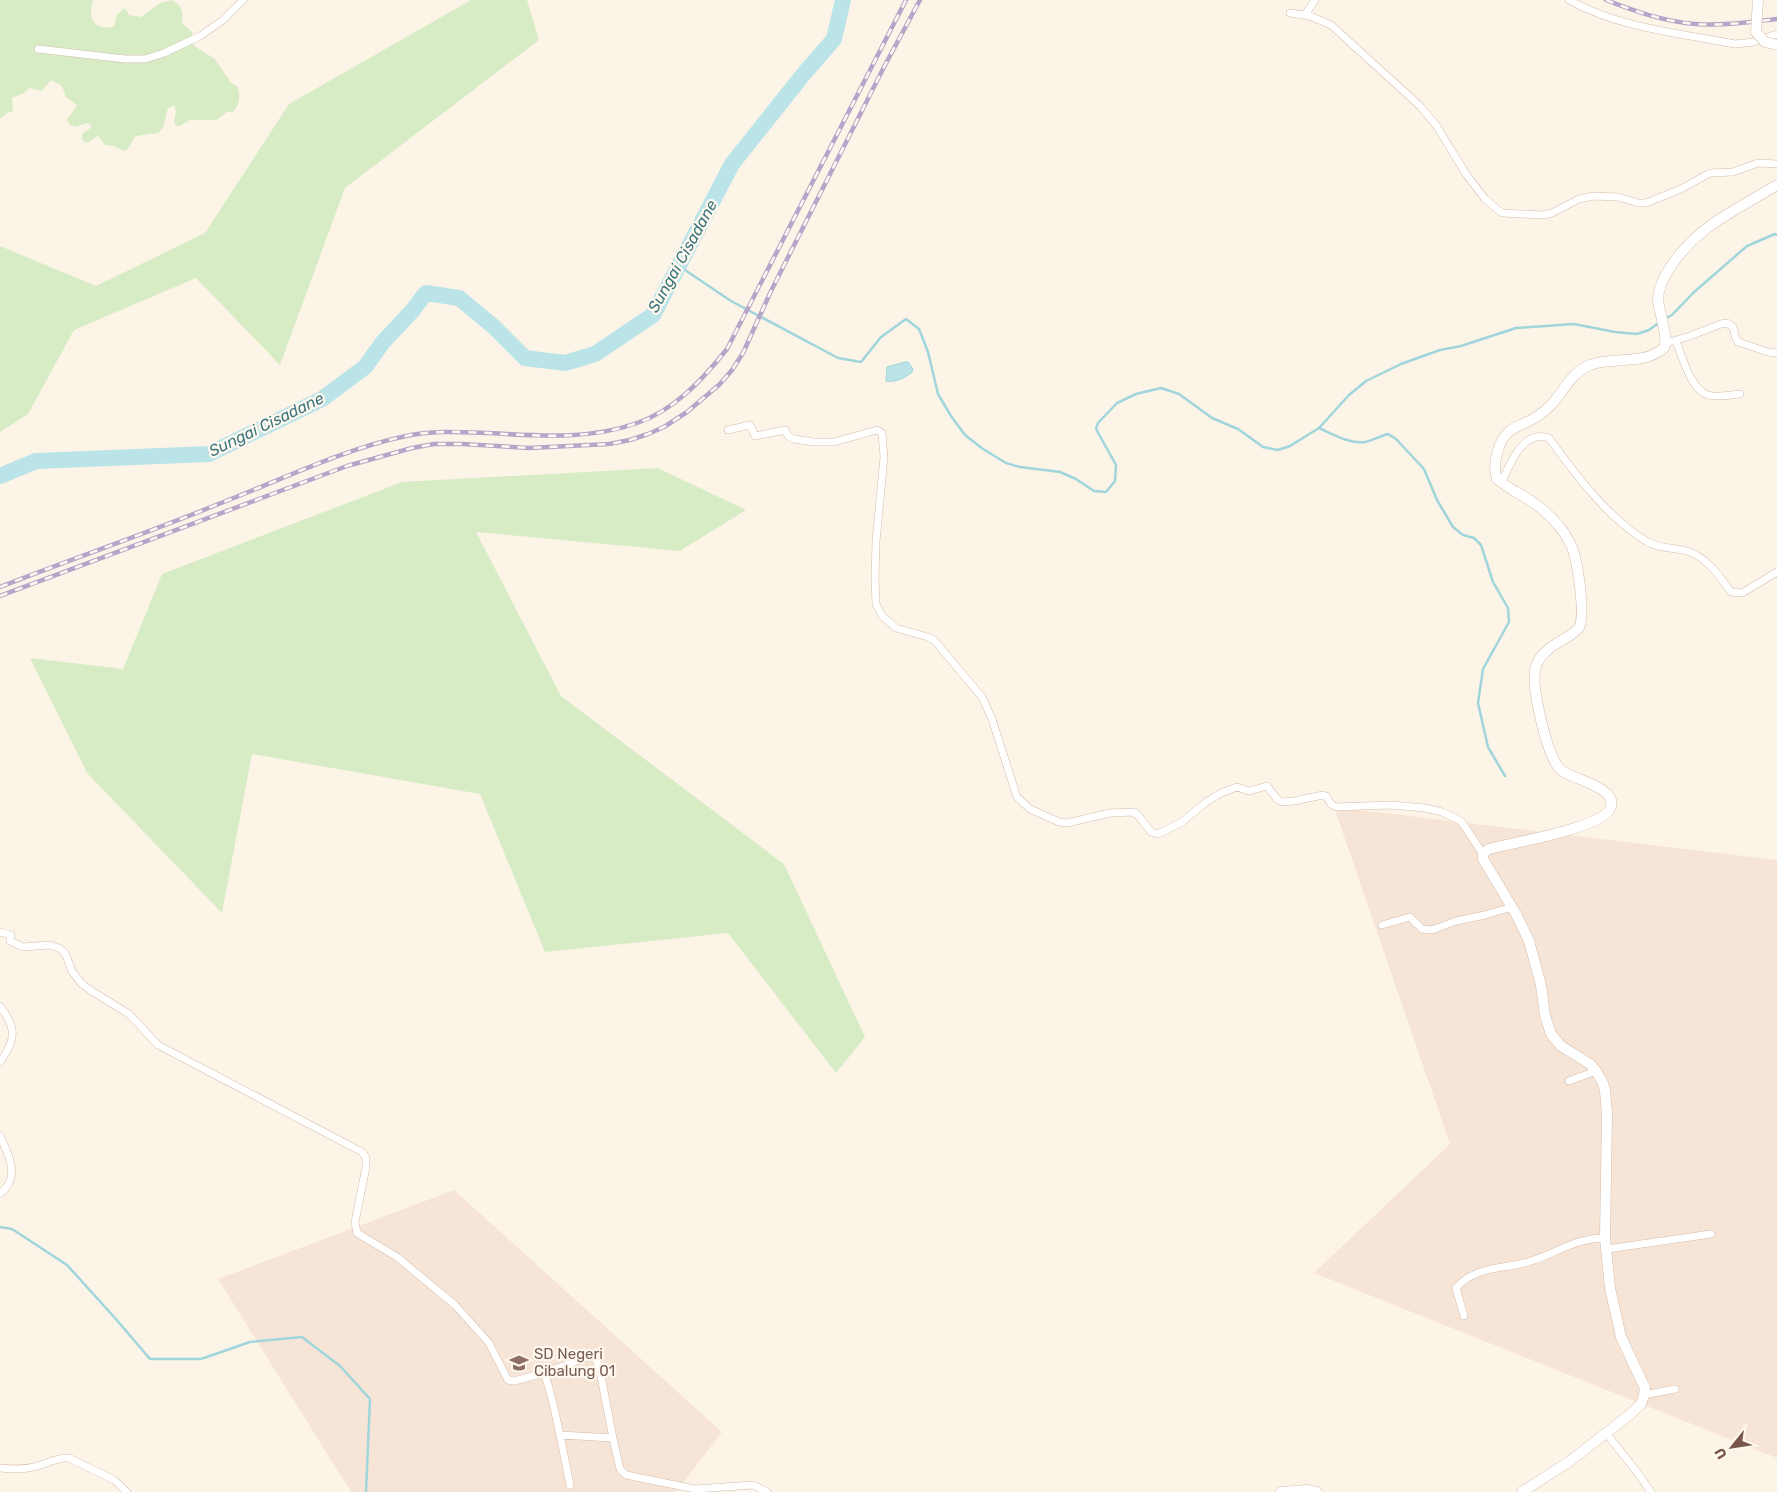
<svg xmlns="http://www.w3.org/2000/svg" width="1777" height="1492" font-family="Rubik,sans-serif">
  <rect width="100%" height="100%" fill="#fdf4e8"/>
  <path fill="#f6e5d6" d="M1334 807 1777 860V1458L1314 1273 1450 1144Z
    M454 1190 722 1432 676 1492H351L218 1279Z"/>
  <path fill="#d7ecc5" d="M0 0H93C92 4 91 8 91 12 90 25 104 31 114 26L117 14 125 8 129 15 141 17 160 3 172 0C181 6 184 11 182 23L192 32 194 46 215 59 231 83 237 86C241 95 240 104 233 112H227L217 120H190L178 127 174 122 176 111 174 105 168 108 163 128 158 133 136 136C131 141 131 147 125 151L113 146 105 145 98 136 87 143 82 140V134L92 127 88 123 75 127 70 125 67 120 77 105 66 97 62 86 51 80 42 91 29 88 24 93 12 98 13 111 7 113 0 119Z
    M471 0H527L539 40 345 188 280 365 196 278 74 330 28 414 0 432V246L96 286 205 233 289 104Z
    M658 468 746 510 680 551 476 532 561 696 784 864 865 1037 836 1073 728 933 545 952 480 794 252 754 222 913 87 773 30 658 123 669 162 574 402 482Z"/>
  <path fill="#bbe4e9" stroke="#a0d5db" d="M905 362H908L913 369 912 372C905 378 895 383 886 381L887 367Z"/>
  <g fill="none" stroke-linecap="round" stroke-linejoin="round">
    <path stroke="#a0d5db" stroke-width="2.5" d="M679 266 731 301 838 358 861 362 881 337 906 319 919 329 928 352 938 394 951 416 965 435 983 449 1006 463 1020 467 1060 472 1076 479 1094 491 1106 492 1115 481 1116 465 1096 429 1098 423 1117 403 1136 394 1161 388 1179 394 1212 418 1238 429 1263 447 1278 450 1290 446 1319 428 1349 395 1366 381 1401 364 1440 350 1461 346 1516 328 1574 324 1615 332 1637 334 1649 330 1660 322
      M1664 319 1672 315 1693 293 1747 246 1775 234 1777 235
      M1319 428C1333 434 1349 444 1365 442 1372 441 1380 436 1388 434L1396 439 1424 469 1437 500 1453 527 1463 535 1474 538 1481 545 1493 582 1508 608 1509 622 1483 669 1478 703 1488 747 1505 776
      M0 1227 12 1229 67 1265 115 1318 150 1359H201L250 1342 302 1337 340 1366 370 1399 366 1492"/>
    <path stroke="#bbe4e9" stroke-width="16" d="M0 476 36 461 209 454 322 399 365 367 383 342 412 311 426 293 459 298 493 326 525 358 565 363 595 354 653 315 732 164 802 76 834 39 843 0"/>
    <g stroke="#d3bdaf" stroke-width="8">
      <path id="street" d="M1569 0C1619 28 1679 33 1735 44L1754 42 1777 34
        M1290 13 1310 16 1331 25 1420 106 1436 125 1466 174 1485 199 1502 213 1544 215 1552 213 1579 199 1594 196 1618 197 1639 203H1646L1681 189 1710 173 1733 172 1758 163 1777 164
        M1305 15 1315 0
        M38 49 125 59H145L164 53 200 36 223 20 243 0
        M1676 341C1682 356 1691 390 1708 395 1718 398 1729 395 1740 394
        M1666 343 1690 336 1721 324 1727 323 1733 327 1736 339 1738 342 1768 352 1777 353
        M728 430 750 425 755 436 785 430 788 436 794 439 814 442H834L877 430 882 433 884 457 876 542 875 578 876 604 882 616 896 628 928 637 934 640 982 697 992 719 1017 797 1030 809 1059 822 1067 823 1110 813 1133 812 1137 814 1151 832 1158 834 1182 822 1206 802 1221 793 1237 787 1249 791 1267 786 1277 799 1282 802 1294 801 1323 795 1326 796 1331 804 1336 807 1390 805 1425 808 1442 812 1461 821 1483 854
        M1501 483C1510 465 1522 429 1549 438 1575 474 1607 517 1646 541 1658 549 1673 547 1687 551 1706 556 1720 577 1731 592L1742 593 1777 572
        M1382 925 1410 917 1422 929 1432 930 1456 921 1485 915 1512 907
        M0 932 11 935 10 941 23 947 49 945 59 948 65 953 72 971 81 983 90 990 129 1014 158 1045 362 1152 366 1158V1167L355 1222 357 1233 397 1257 455 1305 489 1343 508 1380 514 1381 544 1373C552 1393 555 1414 560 1435L613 1438 620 1469 626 1475 695 1489 753 1485 767 1492
        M0 1006C17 1028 16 1040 0 1062
        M1569 1081 1596 1071
        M0 1136C9 1156 21 1177 0 1194
        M1607 1249 1711 1234
        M1464 1316 1456 1288C1462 1281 1470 1276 1478 1273 1492 1267 1509 1267 1524 1263 1553 1256 1573 1238 1605 1238
        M544 1373 585 1358 590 1357 596 1359 599 1366 613 1438
        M1644 1395 1675 1389
        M1606 1433 1637 1472 1651 1492
        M560 1435 570 1485
        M0 1468C12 1469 25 1470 37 1466 49 1463 57 1457 69 1458L114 1480 127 1492"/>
    </g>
    <g stroke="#d6bdac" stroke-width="11">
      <path id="secondary" d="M1281 1492 1307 1490 1317 1492
        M1522 1492 1570 1461 1628 1416 1641 1404 1644 1395 1645 1388 1621 1337 1610 1288 1605 1238 1607 1114 1605 1091 1603 1083 1596 1071 1590 1064 1561 1046 1551 1034 1545 1016 1541 985 1529 941 1516 914 1483 859V854L1489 849C1512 843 1601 828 1610 809 1620 787 1572 780 1561 770 1548 758 1539 713 1536 695 1531 669 1536 655 1559 642 1566 638 1573 634 1578 629 1587 619 1577 560 1572 547 1568 539 1564 531 1558 525 1547 512 1531 500 1516 492 1510 488 1503 484 1497 479 1492 465 1498 439 1511 430 1515 427 1521 425 1525 423 1534 419 1543 413 1550 406 1564 392 1570 373 1590 365 1615 356 1642 366 1664 348 1669 339 1659 312 1658 300 1658 288 1664 277 1670 268 1695 227 1738 209 1777 185"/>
    </g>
    <use href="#street" stroke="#fff" stroke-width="7"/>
    <use href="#secondary" stroke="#fff" stroke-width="10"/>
    <g stroke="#b6a4c9" stroke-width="4.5">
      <path id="rail" d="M1606 0C1634 11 1665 22 1696 24 1723 26 1750 22 1777 19
        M0 587C74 558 148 533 221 503 281 480 343 449 406 436 433 430 462 432 489 433 538 436 590 440 637 423 675 410 703 379 727 349L906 0
        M0 596 347 466 412 448 434 444H462L529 448 609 444 630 440 648 434 664 427 687 412 720 384 732 370 743 353 771 291 884 67 920 0"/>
    </g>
    <use href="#rail" stroke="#fff8ef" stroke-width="2.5" stroke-dasharray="8" stroke-linecap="butt"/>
    <g stroke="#d6bdac" stroke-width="11" stroke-linecap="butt">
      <path id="secondary-bridge" d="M1758 0 1756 32 1765 42 1777 45"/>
    </g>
    <use href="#secondary-bridge" stroke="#fff" stroke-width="10"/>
  </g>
  <defs>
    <g id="school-bare" transform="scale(1.5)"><path d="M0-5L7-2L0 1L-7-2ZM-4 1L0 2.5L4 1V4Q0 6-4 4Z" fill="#8d6e63" stroke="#fff8ef" stroke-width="2.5" paint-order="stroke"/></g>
  </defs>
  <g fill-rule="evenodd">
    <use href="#school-bare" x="519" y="1363"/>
  </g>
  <g text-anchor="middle" stroke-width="4.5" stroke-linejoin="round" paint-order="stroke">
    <g font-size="15" fill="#785e54" stroke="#fff8ef" text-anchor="start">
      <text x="534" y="1359">SD Negeri<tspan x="534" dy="17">Cibalung 01</tspan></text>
    </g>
    <g font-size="16" font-style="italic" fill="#3c777f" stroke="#fff8ef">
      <text transform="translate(682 256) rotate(-61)" y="6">Sungai Cisadane</text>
      <text transform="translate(266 424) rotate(-26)" y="6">Sungai Cisadane</text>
    </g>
  </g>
  <g transform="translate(1732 1447) rotate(240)" stroke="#fff8ef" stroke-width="4" paint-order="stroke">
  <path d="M0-4L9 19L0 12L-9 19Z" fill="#79584a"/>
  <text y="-8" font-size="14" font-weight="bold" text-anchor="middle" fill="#79584a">U</text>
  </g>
</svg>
